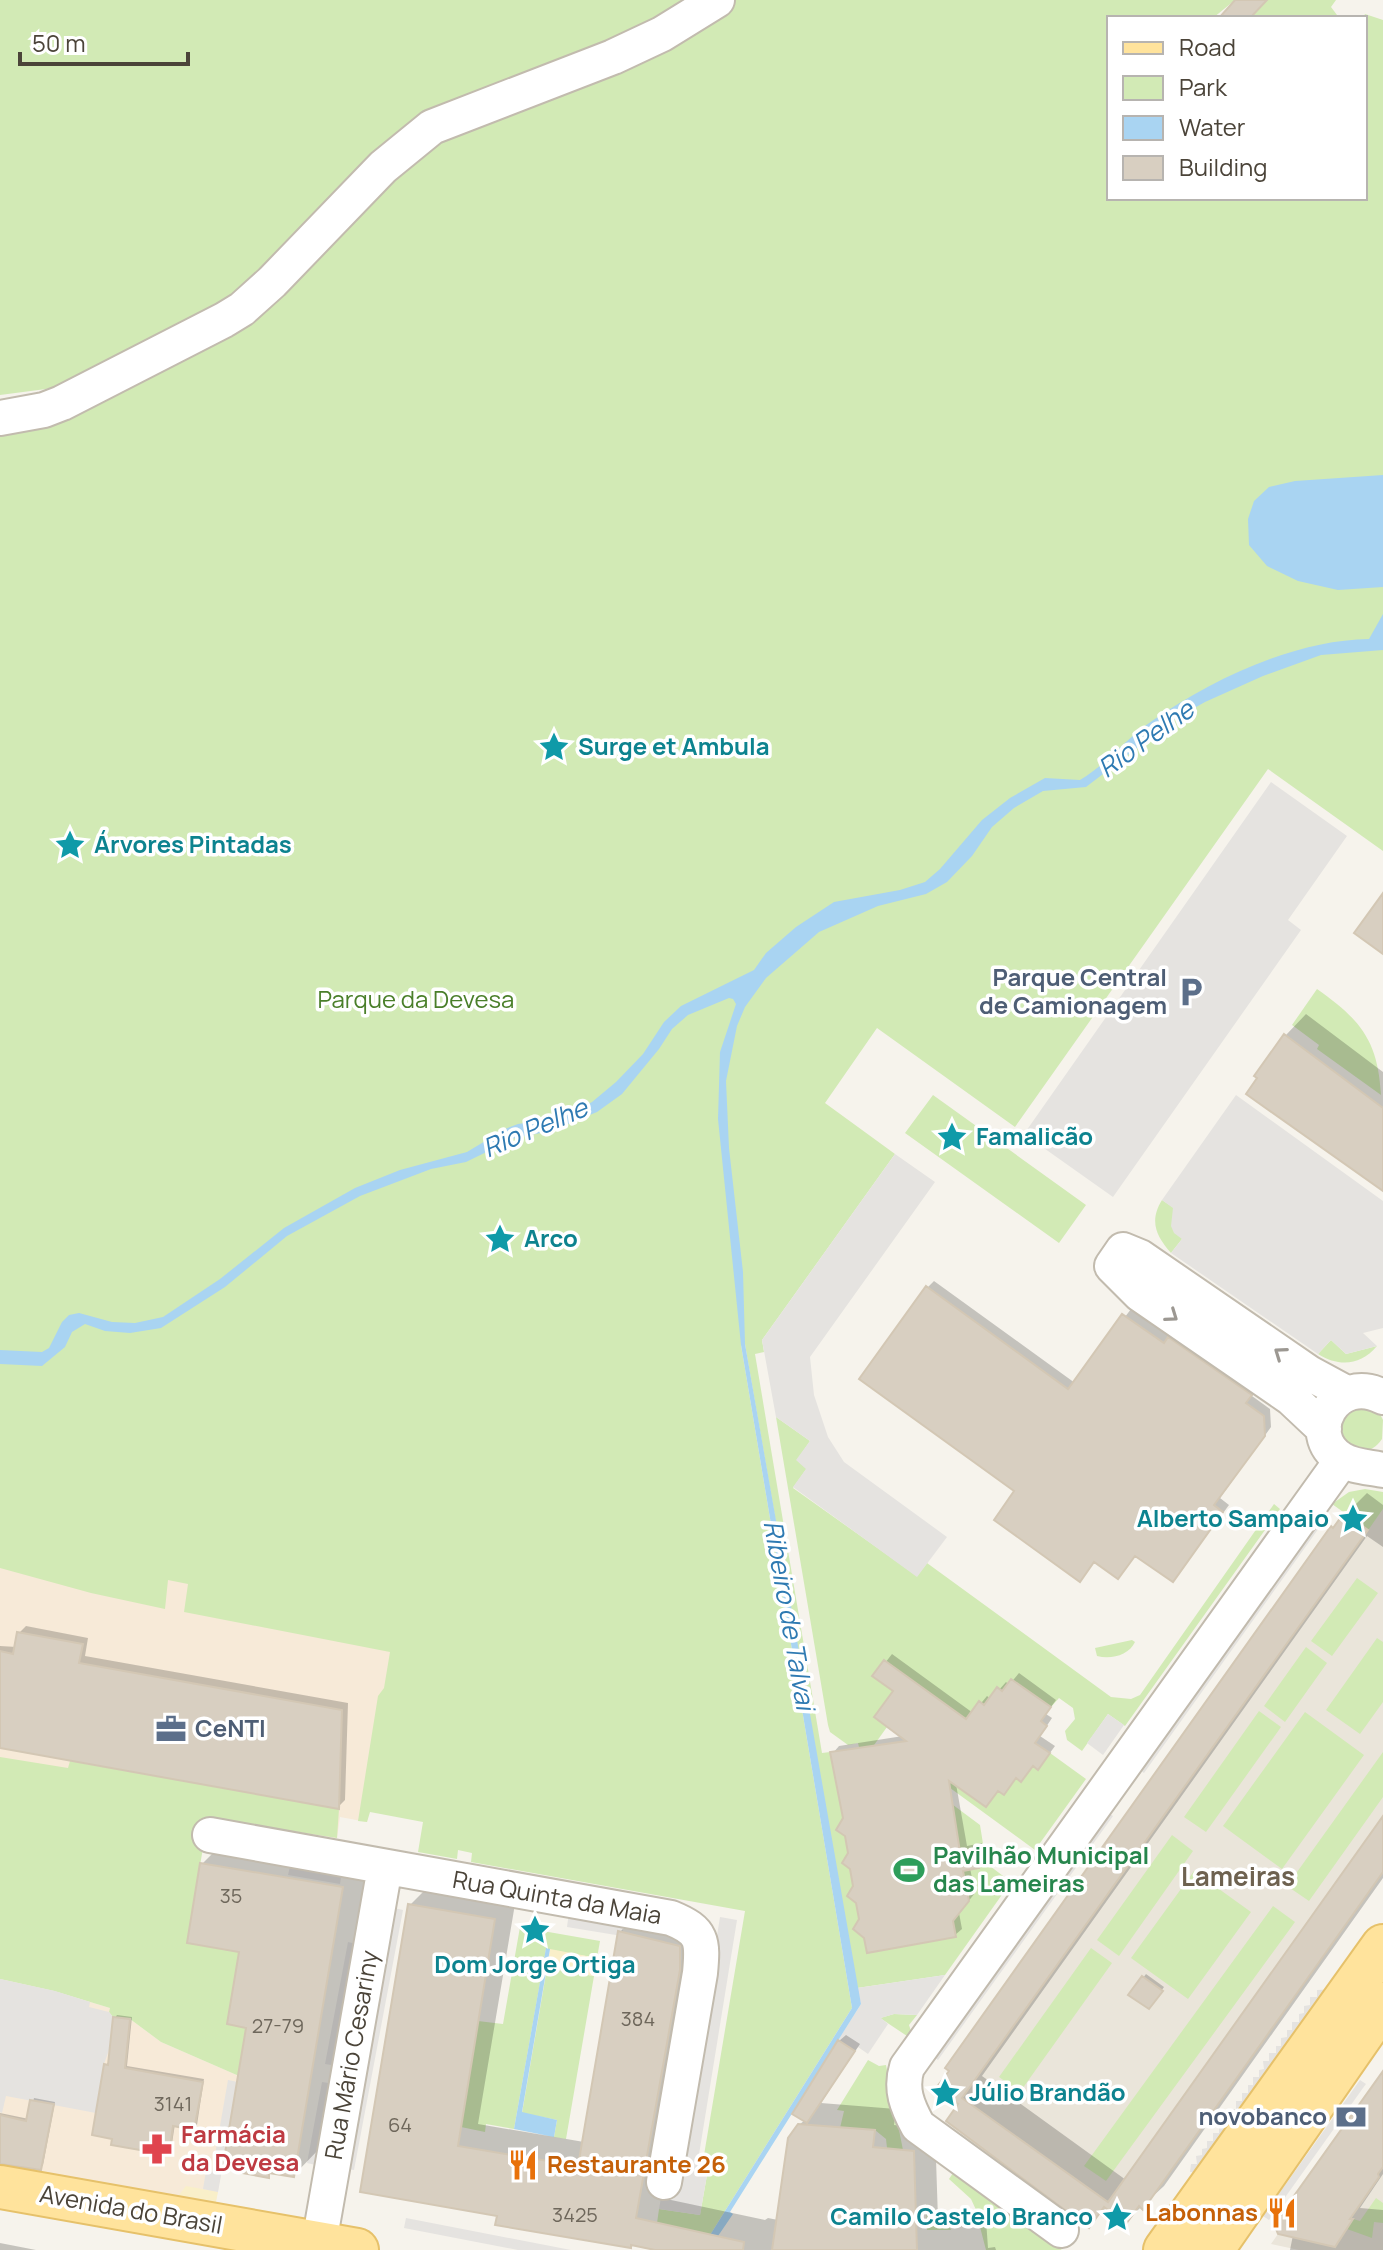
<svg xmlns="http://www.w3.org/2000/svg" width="1383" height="2250" font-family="Manrope,sans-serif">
  <rect width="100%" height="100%" fill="#f6f3ec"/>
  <path fill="#eae5da" d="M1383 1509V1872L1335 1939 1321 1942 1330 1948 1143 2210 1134 2204 1126 2224 1106 2209 1109 2206 1106 2204 1089 2228 944 2124 961 2100 936 2088 943 2079 952 2086 958 2078 945 2068 1132 1806 1145 1804 1137 1798 1331 1526 1342 1535 1347 1529 1337 1522 1344 1513 1361 1525 1364 1535Z
    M1383 2167V2250H1299L1271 2244 1278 2234 1274 2224Z"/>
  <path fill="#f7ead8" d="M447 1424 367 1822 340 1817 337 1838 32 1792 0 1889V1539Z
    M0 1979 54 1991 110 2008 113 2017 130 2019 161 2042 239 2076 215 2206 0 2169Z"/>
  <path fill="#d2eab5" d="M0 0H702L672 19 452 107 244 291 81 379 46 389 0 395Z
    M734 0H1235L1213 18H1109V198H1365L1363 18 1365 14 1383 20V851L1268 769 1015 1127 877 1028 825 1103 895 1154 762 1340 764 1352 755 1354 822 1753 830 1752 843 1820 837 1830 845 1836 848 1853 842 1863 850 1869 859 1919 853 1929 864 1936 867 1953 956 1937 953 1921 969 1901 963 1871 979 1868V1865L986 1863 1011 1882 945 1975 857 1988 747 1356 745 1344 741 1345 852 2008 710 2235 657 2223 659 2209 700 2215 707 2175 701 2174 702 2167 745 1911 471 1862 472 1853 458 1850 457 1859 418 1852 423 1822 370 1812 367 1822 358 1821 378 1696 384 1688 390 1652 184 1612 188 1584 168 1580 165 1609 91 1593 0 1568V430L233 327 421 147Z
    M1264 0H1336L1331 7 1337 15 1347 18H1250L1265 2Z
    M1317 989C1361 1020 1378 1041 1381 1095L1317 1049 1319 1045 1292 1025Z
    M933 1095 1086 1205 1059 1243 905 1133Z
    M1162 1200 1174 1208 1182 1239 1171 1253C1156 1236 1149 1221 1162 1200Z
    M1331 1340 1346 1354 1377 1346C1360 1366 1339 1367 1318 1354Z
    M1352 1405 1379 1412 1383 1420 1382 1439C1371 1455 1361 1451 1344 1447L1337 1420Z
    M776 1417 810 1441 797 1460 807 1468 793 1488 917 1576 927 1563 1111 1697 1131 1699 1140 1695 1274 1504 1280 1509 1125 1726 1108 1714 1082 1751 1067 1740 1065 1731 1075 1719 1073 1708 1059 1698 1051 1707 1011 1679 1002 1691 997 1688 984 1705 966 1719 884 1660 873 1676 893 1691 874 1717 887 1727 864 1759V1768L858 1743 848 1745 830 1732 828 1725Z
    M1365 1489 1383 1492V1509L1364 1536 1360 1524 1332 1504 1349 1492Z
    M1357 1578 1378 1593 1332 1656 1311 1641Z
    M1377 1638 1383 1642V1702L1360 1734 1326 1710Z
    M1132 1640 1135 1642C1129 1655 1111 1660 1097 1656L1095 1648Z
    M1306 1647 1327 1663 1285 1722 1264 1706Z
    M1259 1711 1281 1727 1206 1832 1184 1817Z
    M1305 1712 1364 1755 1282 1869 1223 1826Z
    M1383 1752V1797L1309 1901 1287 1886Z
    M1050 1753 1086 1779 1035 1850 946 1785 948 1780 986 1807 998 1791 1016 1778 1021 1782 1033 1766 1038 1770Z
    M0 1757 68 1768 70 1761 339 1809 337 1838 208 1818 187 1943 239 1952 227 2024 246 2028 239 2076 161 2042 130 2019 113 2017 109 2012 110 2008 54 1991 0 1979Z
    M933 1790 980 1825 984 1850 960 1852 955 1818 933 1805Z
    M1172 1835 1193 1851 1119 1956 1097 1940Z
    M1194 1871 1251 1912 1188 1999 1131 1958Z
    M1273 1906 1295 1922 1106 2181 1084 2166Z
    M520 1927 600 1941 597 1958 546 1949 514 2129 486 2124 485 2132 461 2127 478 2021 503 2024Z
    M1091 1948 1112 1963 1020 2092 999 2077Z
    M547 1968 594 1976 566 2139 554 2137 557 2120 522 2113Z
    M894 2014 917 2015 909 2025 911 2031 907 2036 880 2018Z
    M868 2060 879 2066 886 2065 903 2150 887 2148 886 2139 875 2130 840 2128 844 2111 837 2110Z
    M953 2173 1062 2250H986L980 2227 983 2225 971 2199 949 2179Z
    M1376 2198 1383 2203V2223L1374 2222 1372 2238 1347 2229 1353 2219 1360 2221Z
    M926 2204C939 2211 946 2216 951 2230H927Z"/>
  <path fill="#f9efc9" d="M550 1949 597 1958 594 1976 547 1968Z
    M186 2186 218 2192 215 2206 176 2199Z"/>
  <path fill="#e5e3e0" d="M1271 782 1347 836 1288 920 1301 930 1113 1197 1024 1134Z
    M1236 1095 1383 1201V1328L1363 1333 1377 1346 1346 1354 1331 1340 1318 1354 1171 1253 1182 1239 1174 1233 1171 1226 1173 1208 1162 1200Z
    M895 1154 935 1182 810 1357 814 1395 828 1437 844 1462 947 1537 917 1577 793 1487 806 1469 796 1460 810 1441 776 1417 762 1340Z
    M1314 1514 1324 1521 1144 1773 1134 1766Z
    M1108 1714 1124 1725 1103 1755 1087 1743Z
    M1103 1809 1113 1816 938 2060 928 2053Z
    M291 1862 342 1871 340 1884 288 1875Z
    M390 1907 403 1910 354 2170 342 2168Z
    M569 1912 624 1922 622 1936 567 1927Z
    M720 1917 737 1920 696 2173 707 2175 700 2215 659 2209 662 2192 676 2193Z
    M348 1942 361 1945 338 2066 325 2064Z
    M945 1975 917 2015 894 2014 881 2018 888 2024 868 2054 858 2047 855 2051 838 2040 861 2004 857 1988Z
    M0 1979 55 1991 90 2002 89 2007 109 2012 113 2017 109 2050 104 2064 96 2113 6 2096 2 2113 0 2112Z
    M1337 1989 1207 2173 1190 2172 1191 2164H1197L1196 2156 1202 2155V2149L1207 2148V2141H1213V2133H1219V2125H1224V2118L1230 2117 1229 2109H1236V2101H1242V2093H1248V2085H1253V2077H1259V2070L1264 2069 1263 2061H1269V2053H1276V2046H1281V2038L1287 2037V2030H1292V2022H1299V2014L1304 2013V2006L1310 2005V1997H1317V1990Z
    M228 2080 238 2082 218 2192 203 2189 206 2171 212 2172Z
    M1360 2080 1366 2084 1363 2088 1269 2220 1263 2216Z
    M322 2082 335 2084 320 2166 307 2163Z
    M406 2218 571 2250H518L404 2228Z"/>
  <path fill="#a9d4f2" d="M1383 475V587L1338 590 1298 581 1267 566 1249 545 1248 519 1254 501 1269 487 1295 481Z
    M1383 614V650L1321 655 1263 676 1205 702 1175 719 1086 787 1043 791 1014 808 992 827 972 856 947 882 926 894 878 906 819 932 766 978 745 1007 737 1026 726 1081 729 1148 743 1272 745 1344 861 2004 730 2212 733 2214 718 2236 710 2235 852 2008 741 1345 718 1119 720 1052 736 1004 733 999 729 998 688 1015 672 1029 659 1049 622 1094 597 1112 551 1131 515 1138 466 1162 431 1169 360 1196 287 1236 225 1287 161 1328 130 1333 105 1331 85 1324 72 1332 65 1347 42 1366 0 1364V1350L42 1352 49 1348 62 1322 69 1315 79 1313 112 1322 135 1323 163 1317 220 1279 284 1228 355 1188 400 1170 467 1152 505 1129 518 1124 550 1119 574 1112 592 1102 616 1082 643 1054 664 1022 681 1006 754 970 766 953 796 927 834 902 900 890 925 882 940 869 982 820 1010 798 1045 778 1080 780C1107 764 1126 738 1152 721 1212 679 1295 640 1369 639Z
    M546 1948 550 1949 522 2112 557 2120 554 2137 514 2129Z"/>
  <path fill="#0003" d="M1306 1014 1383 1072V1189L1257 1076 1286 1035Z
    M934 1281 1075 1383 1131 1309 1171 1337 1176 1332 1257 1388 1252 1396 1270 1409 1271 1427 1220 1498 1229 1505 1179 1573 1136 1554 1017 1491 927 1288Z
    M1367 1493 1383 1505V1547L1367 1536 982 2076 1126 2180 1383 1820V1878L1164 2186 1126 2221 1107 2207 1089 2225 961 2103 939 2087 1332 1528Z
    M26 1626 88 1638 85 1656 348 1703 345 1800 338 1807 0 1746V1646L17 1647 19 1633Z
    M892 1654 973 1713 987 1696 991 1699 1006 1682 1009 1685 1019 1673 1056 1700 1046 1714 1052 1718 1040 1736 1055 1746 1044 1761 1034 1765 999 1789 956 1784 967 1846 982 1843 985 1860 978 1866 970 1868 975 1893 959 1913 962 1929 955 1935 861 1920 833 1753 839 1746 903 1736 896 1691 875 1676Z
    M232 1834 371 1858 323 2145 294 2175 273 2171 269 2175 241 1950 202 1864Z
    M432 1883 516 1898 478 2124 584 2142 620 1932 641 1910 701 1947 657 2197 765 2220 768 2218 778 2220 799 2125 805 2120 839 2041 846 2035 860 2044 821 2103 896 2109 894 2125 935 2129 938 2219 986 2220 988 2248 995 2247 996 2250H664L499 2214 362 2191 410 1905Z
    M1146 1974 1164 1987 1152 2004 1131 1994Z
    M117 2015 132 2017 127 2066 204 2079 197 2125 194 2127 175 2124 171 2150 168 2152 106 2065 108 2063 115 2018Z
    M1383 2076V2174L1360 2208 1383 2210V2250H1290L1293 2235Z
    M34 2098 55 2102 43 2165 41 2168 0 2152V2113L29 2119Z
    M0 2243 36 2250H0Z"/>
  <path fill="#d8cfc1" stroke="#d3c7b4" stroke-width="2" d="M1235 0H1267L1250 18H1219Z
    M1383 893V954L1354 933Z
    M1284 1034 1383 1108V1191L1246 1094 1257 1078 1254 1076Z
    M926 1286 1068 1389 1122 1314 1164 1343 1168 1337 1252 1395 1246 1403 1264 1416 1265 1436 1214 1505 1223 1512 1173 1582 1135 1556 1118 1579 1094 1562 1080 1582 994 1520 1014 1491 859 1379Z
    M1344 1513 1368 1530 962 2098 1108 2202 1383 1816V1872L1143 2210 1139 2206 1126 2224 1104 2207 1089 2228 946 2121 958 2104 936 2088 949 2071 945 2068 1331 1526 1333 1528Z
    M17 1632 83 1644 79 1663 342 1710 339 1809 0 1748V1651L13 1654Z
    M884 1660 966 1719 979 1701 984 1705 997 1687 1002 1691 1011 1679 1051 1707 1041 1721 1047 1726 1035 1743 1050 1753 1038 1770 1033 1766 1021 1782 1016 1778 1004 1795 998 1791 986 1807 949 1781 960 1852 976 1849 979 1868 963 1871 969 1901 953 1921 956 1937 867 1953 864 1938 853 1929 859 1919 856 1903 847 1896 853 1886 850 1869 842 1863 848 1853 845 1836 836 1830 843 1818 830 1752 906 1741 874 1717 893 1691 872 1676Z
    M200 1863 343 1887 294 2177 269 2173V2178L242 2173 243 2168 223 2165 246 2028 227 2024 239 1952 187 1943Z
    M408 1904 495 1919 458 2146 578 2166 618 1931 680 1946V1970L636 2218 744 2242 743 2250H655L631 2245V2248L495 2225 497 2216 360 2192Z
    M1142 1976 1163 1991 1149 2009 1128 1995Z
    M113 2017 130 2019 125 2068 203 2082 194 2130 173 2126 169 2155 111 2145 112 2139 92 2135 104 2064 108 2065Z
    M838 2040 855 2051 807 2123 792 2114Z
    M1383 2071V2167L1378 2174 1379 2177 1350 2219H1353L1335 2247 1278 2234 1274 2224Z
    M30 2100 54 2104 41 2170 0 2164V2115L26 2121Z
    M798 2124 875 2130 873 2147 914 2151 917 2250H772L788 2138Z"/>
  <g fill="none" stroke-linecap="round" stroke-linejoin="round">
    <g stroke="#c2bbae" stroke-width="38">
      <path id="minor" d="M0 418 44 410 62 403 224 320 242 309 272 282 383 167 432 127 613 57 662 34 717 0
        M1383 1397C1336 1372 1301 1434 1341 1459 1353 1467 1370 1467 1383 1470
        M1324 1429 1291 1398 1140 1294 1112 1266 1123 1250 1140 1257 1309 1373 1346 1393
        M210 1835 671 1918C703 1931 703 1941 700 1973L664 2182
        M1061 2230 918 2126C907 2106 900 2089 907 2067L1342 1460
        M319 2243 385 1867"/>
    </g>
    <g stroke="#e6c16a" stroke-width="46">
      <path id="major" d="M0 2187 357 2250
        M1165 2250 1383 1946
        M1212 2250 1383 2004"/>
    </g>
    <use href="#minor" stroke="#fff" stroke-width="34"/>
    <use href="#major" stroke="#ffe39c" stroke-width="42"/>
  </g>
  <defs><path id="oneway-chevron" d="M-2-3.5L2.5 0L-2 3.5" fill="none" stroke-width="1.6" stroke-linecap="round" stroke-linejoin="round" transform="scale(2)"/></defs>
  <g stroke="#9c9892">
    <use href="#oneway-chevron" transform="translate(1172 1316) rotate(35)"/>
    <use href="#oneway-chevron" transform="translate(1280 1353) rotate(-145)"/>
  </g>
  <defs>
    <g id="sight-bare" transform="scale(2.4)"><path d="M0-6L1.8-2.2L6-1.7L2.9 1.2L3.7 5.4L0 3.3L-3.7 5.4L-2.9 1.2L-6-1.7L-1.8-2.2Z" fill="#0f9aa8" stroke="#fff" stroke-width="2.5" paint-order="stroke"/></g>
    <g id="parking-bare" transform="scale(2.4)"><path d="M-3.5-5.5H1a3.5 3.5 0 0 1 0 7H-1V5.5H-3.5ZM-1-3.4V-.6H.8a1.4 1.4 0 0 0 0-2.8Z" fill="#5c6f8a" stroke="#fff" stroke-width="2.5" paint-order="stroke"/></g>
    <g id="office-bare" transform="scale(2.4)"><path d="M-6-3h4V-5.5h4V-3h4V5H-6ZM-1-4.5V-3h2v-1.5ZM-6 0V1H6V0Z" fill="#5c6f8a" stroke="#fff" stroke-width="2.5" paint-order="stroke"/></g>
    <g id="stadium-bare" transform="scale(2.4)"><path d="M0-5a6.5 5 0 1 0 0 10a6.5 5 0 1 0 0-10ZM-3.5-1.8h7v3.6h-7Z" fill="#2e9e5b" stroke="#fff" stroke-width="2.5" paint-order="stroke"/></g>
    <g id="bank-bare" transform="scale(2.4)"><path d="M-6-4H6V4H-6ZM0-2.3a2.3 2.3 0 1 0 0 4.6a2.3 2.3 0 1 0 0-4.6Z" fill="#5c6f8a" stroke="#fff" stroke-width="2.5" paint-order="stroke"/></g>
    <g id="pharmacy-bare" transform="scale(2.4)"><path d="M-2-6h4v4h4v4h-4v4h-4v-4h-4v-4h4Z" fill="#e0444e" stroke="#fff" stroke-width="2.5" paint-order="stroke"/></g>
    <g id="restaurant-bare" transform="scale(2.4)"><path d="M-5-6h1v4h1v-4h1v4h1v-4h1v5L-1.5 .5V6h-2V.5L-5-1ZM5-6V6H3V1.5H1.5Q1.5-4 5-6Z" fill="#e8710a" stroke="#fff" stroke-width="2.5" paint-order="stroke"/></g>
  </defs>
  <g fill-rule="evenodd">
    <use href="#sight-bare" x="554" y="747"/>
    <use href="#sight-bare" x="70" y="845"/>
    <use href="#parking-bare" x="1191" y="992"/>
    <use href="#sight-bare" x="952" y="1137"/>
    <use href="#sight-bare" x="500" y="1239"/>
    <use href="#sight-bare" x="1353" y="1519"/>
    <use href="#office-bare" x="171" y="1729"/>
    <use href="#stadium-bare" x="909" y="1870"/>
    <use href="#sight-bare" x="535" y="1930"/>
    <use href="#sight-bare" x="945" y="2093"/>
    <use href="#bank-bare" x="1351" y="2117"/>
    <use href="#pharmacy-bare" x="157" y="2149"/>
    <use href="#restaurant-bare" x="523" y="2165"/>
    <use href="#restaurant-bare" x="1282" y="2213"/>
    <use href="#sight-bare" x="1117" y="2217"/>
  </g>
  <g text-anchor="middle" stroke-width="7" stroke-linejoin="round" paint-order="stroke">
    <g font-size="20" fill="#6e675b">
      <text x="231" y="1903">35</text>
      <text x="638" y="2026">384</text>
      <text x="278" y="2033">27-79</text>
      <text x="173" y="2111">3141</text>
      <text x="400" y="2132">64</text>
      <text x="575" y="2222">3425</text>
    </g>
    <g font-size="24" font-weight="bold" fill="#0d838f" stroke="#fff" text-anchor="start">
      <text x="578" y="755">Surge et Ambula</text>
      <text x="94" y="853">Árvores Pintadas</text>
      <text x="976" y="1145">Famalicão</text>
      <text x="524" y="1247">Arco</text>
      <text x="1329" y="1527" text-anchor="end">Alberto Sampaio</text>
      <text x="535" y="1973" text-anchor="middle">Dom Jorge Ortiga</text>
      <text x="969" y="2101">Júlio Brandão</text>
      <text x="1093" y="2225" text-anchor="end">Camilo Castelo Branco</text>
    </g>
    <g font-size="24" font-weight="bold" fill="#4e5e75" stroke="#fff" text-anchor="end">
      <text x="1167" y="986">Parque Central<tspan x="1167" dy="28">de Camionagem</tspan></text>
      <text x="195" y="1737" text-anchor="start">CeNTI</text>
      <text x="1327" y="2125">novobanco</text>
    </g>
    <g font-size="24" fill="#4a7f2a" stroke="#fff">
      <text x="416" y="1008">Parque da Devesa</text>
    </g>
    <g font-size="24" font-weight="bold" fill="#27864d" stroke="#fff" text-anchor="start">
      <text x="933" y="1864">Pavilhão Municipal<tspan x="933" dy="28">das Lameiras</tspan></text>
    </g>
    <g font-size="24" fill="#4b4439" stroke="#fff">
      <text transform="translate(557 1898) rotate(10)" y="8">Rua Quinta da Maia</text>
      <text transform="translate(352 2055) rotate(-80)" y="8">Rua Mário Cesariny</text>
      <text transform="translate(131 2210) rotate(10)" y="8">Avenida do Brasil</text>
    </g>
    <g font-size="24" font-weight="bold" fill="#be3a42" stroke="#fff" text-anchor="start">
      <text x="181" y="2143">Farmácia<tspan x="181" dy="28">da Devesa</tspan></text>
    </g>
    <g font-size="24" font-weight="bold" fill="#c56008" stroke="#fff" text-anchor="start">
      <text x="547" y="2173">Restaurante 26</text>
      <text x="1258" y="2221" text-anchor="end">Labonnas</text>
    </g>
    <g font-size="26" font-style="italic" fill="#2e7ab2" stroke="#fff">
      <text transform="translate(1146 739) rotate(-36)" y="9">Rio Pelhe</text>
      <text transform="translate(535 1128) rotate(-23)" y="9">Rio Pelhe</text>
      <text transform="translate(789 1615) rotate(80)" y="9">Ribeiro de Talvai</text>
    </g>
    <g font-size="26" font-weight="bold" fill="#6e6250" stroke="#fff">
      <text x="1238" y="1886">Lameiras</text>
    </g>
  </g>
  <rect x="1107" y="16" width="260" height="184" fill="#ffffff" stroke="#b7b4b0" stroke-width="2"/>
  <rect x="1123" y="42" width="40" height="12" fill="#ffe39c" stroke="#b7b4b0" stroke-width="2"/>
  <text x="1179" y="56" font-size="24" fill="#4b4439">Road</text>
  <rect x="1123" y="76" width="40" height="24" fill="#d2eab5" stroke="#b7b4b0" stroke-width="2"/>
  <text x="1179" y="96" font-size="24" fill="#4b4439">Park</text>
  <rect x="1123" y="116" width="40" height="24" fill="#a9d4f2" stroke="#b7b4b0" stroke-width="2"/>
  <text x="1179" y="136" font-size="24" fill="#4b4439">Water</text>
  <rect x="1123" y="156" width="40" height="24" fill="#d8cfc1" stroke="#b7b4b0" stroke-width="2"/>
  <text x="1179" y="176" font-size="24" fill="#4b4439">Building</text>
  <path d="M20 52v12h168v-12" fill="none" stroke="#4b4439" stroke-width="4"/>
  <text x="32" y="52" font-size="24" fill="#4b4439" stroke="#ffffff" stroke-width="6" paint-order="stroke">50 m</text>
</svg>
